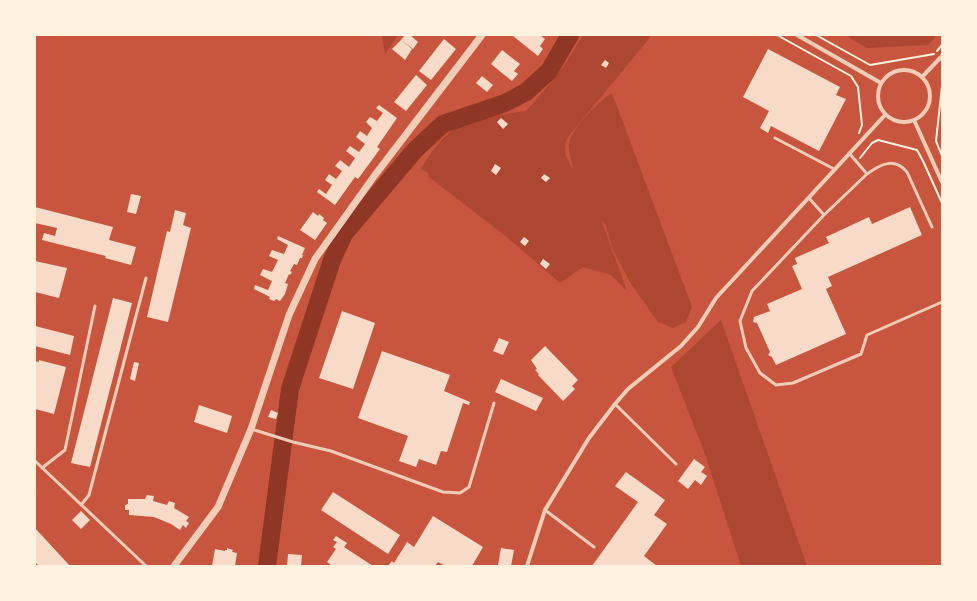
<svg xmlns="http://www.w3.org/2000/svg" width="977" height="601" font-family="Barlow,sans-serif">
  <rect width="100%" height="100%" fill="#c8553d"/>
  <path fill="#ae4732" d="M382 35H398L385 54Z
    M583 35H652L568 137C562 150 566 157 573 169 572 161 568 151 569 143 572 129 599 100 612 93L692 307 686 322 673 328 658 322 631 284 613 250 606 226 601 219 627 291 611 275 583 267 560 283 508 238 429 177 428 173 421 169C430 154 441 137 457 127 471 119 509 113 526 111L549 85 566 63Z
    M845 35H937L928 45 867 48Z
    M721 320 807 566H741L705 454 671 367Z"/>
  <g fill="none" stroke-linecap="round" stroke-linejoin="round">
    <path stroke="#8f3625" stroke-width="18" d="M267 566 290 389 332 260 344 234 415 150 443 124 505 103 526 92 549 71 570 35"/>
  </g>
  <path fill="#f7dbc8" d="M405 35H410L418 42 413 49 401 40Z
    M514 35H540L545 39 540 46 543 49 538 56 513 36Z
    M444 39 456 49 431 80 419 71Z
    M401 40 412 49 405 60 392 49Z
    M768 49 840 87 836 95 846 99 819 151 771 126 768 133 760 128 769 111 743 97Z
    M502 50 520 64 514 71 518 74 512 81 491 64Z
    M605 60 609 63 606 68 601 65Z
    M416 75 427 85 406 111 394 102Z
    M482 76 493 85 487 92 476 83Z
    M379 105 397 118 377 147 380 149 358 179 355 177 335 205 317 192 319 189 326 194 332 185 325 180 329 174 336 179 342 171 335 166 340 160 349 167 355 158 346 151 350 146 359 152 365 144 356 137 360 131 367 136 372 128 366 122 370 117 377 121 383 113 376 108Z
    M501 118 508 124 503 129 497 122Z
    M495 164 501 168 496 175 491 171Z
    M544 174 550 178 546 182 541 178Z
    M131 194 141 196 136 214 127 212Z
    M35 207 113 227 109 240 136 247 131 265 105 258 106 256 42 240 44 233 55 236 57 228 35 223Z
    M910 207 922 235 828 277 832 286 826 289 846 334 776 365 772 357 768 355 770 352 757 323 753 322 754 317 770 311 767 304 802 289 792 266 797 264 795 258 829 243 826 237 869 217 872 224Z
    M175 210 186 213 183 225 191 228 168 322 147 317 167 231 170 232Z
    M313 212 318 216 319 214 324 218 323 220 327 223 315 240 300 230Z
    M278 236 305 248 302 255H303L302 258H300L297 265 294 264 290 271 292 272 290 275 289 274 285 283 288 284 285 294 280 301 276 299 274 301 269 299 270 297 254 289 255 285 268 290 272 281 260 275 263 269 272 272 278 260 269 256 272 250 284 254 288 245 277 239Z
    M524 237 529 241 525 246 520 242Z
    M543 259 550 264 546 269 540 264Z
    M35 261 67 268 59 298 35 292Z
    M113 298 132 303 90 467 71 463Z
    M342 311 375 323 353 389 319 378Z
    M35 326 74 336 70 355 35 346Z
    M499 338 509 342 503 355 493 351Z
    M545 346 578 380 572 386 575 389 563 401 538 375 539 374 535 370 537 369 531 360Z
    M382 351 450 375 444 391 470 402 469 405 463 403 447 452 441 451 436 465 419 459 416 467 399 461 408 436 358 418Z
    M39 360 66 367 54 414 35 409V361L39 362Z
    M134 362 139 363 135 381 130 379Z
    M501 379 543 398 536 411 495 392Z
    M199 405 232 416 227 433 194 422Z
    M271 410 278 413 276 419 268 417Z
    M694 459 705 467 701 472 707 476 701 485 695 480 688 489 678 481Z
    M626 472 665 500 654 515 667 524 644 556 657 566H592L638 502 615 486Z
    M333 492 400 535 388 554 321 510Z
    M147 495 154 496 153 501 167 505 169 501 175 503 174 508 189 517 186 521 189 523 186 528 183 525 180 530 171 524 154 517 129 515V510H125V505L128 504V499H145Z
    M81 511 90 520 81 529 72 520Z
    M433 516 483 547 472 566H445L438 562 435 566H388L392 561 394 563 407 542 414 547Z
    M35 528 70 566H39L35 562Z
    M336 536 347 543 344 547 373 566H332L327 562 336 549 333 547 337 542 333 540Z
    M227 548 233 550 232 552 237 553 235 566H212L215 549 225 551V550H227Z
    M501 548 514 550 511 566 498 565Z
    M288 554 302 555 301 566H287Z"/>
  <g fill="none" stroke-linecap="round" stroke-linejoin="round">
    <path stroke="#fff3e0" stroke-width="2" d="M777 35 851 76 858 87 862 125 859 133
      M816 35 870 65 934 54
      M937 51 942 45
      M942 86 936 141 942 156
      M860 158 872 143 878 140 917 150 923 161 942 203"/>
    <path stroke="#f1ccb7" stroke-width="3" d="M775 138 834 169
      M849 153 867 174 824 215 752 291 740 321 746 348 760 373 776 385 793 383 861 354 867 335 942 302
      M867 174C881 164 894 157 907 172L932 227
      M809 198 824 215
      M615 404 676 464
      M251 429 293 442 331 451 443 492 460 493 469 487 494 403
      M35 461 146 566
      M42 468 65 450 95 306
      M81 505 89 495 146 278
      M545 510 594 547"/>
    <path stroke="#f1ccb7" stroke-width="4" d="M797 35 881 83
      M878 96a26 26 0 1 1 52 0a26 26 0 1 1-52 0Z
      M922 77 942 56
      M914 120 942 182
      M527 566 545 510 589 438 615 404 628 389 681 346 698 327 716 298 885 115"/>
    <path stroke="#f1ccb7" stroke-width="7" d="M174 566 218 507 251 429 289 315 315 259 375 175 482 35"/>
  </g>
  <rect width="977" height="601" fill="none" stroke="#fff3e0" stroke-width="72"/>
</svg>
